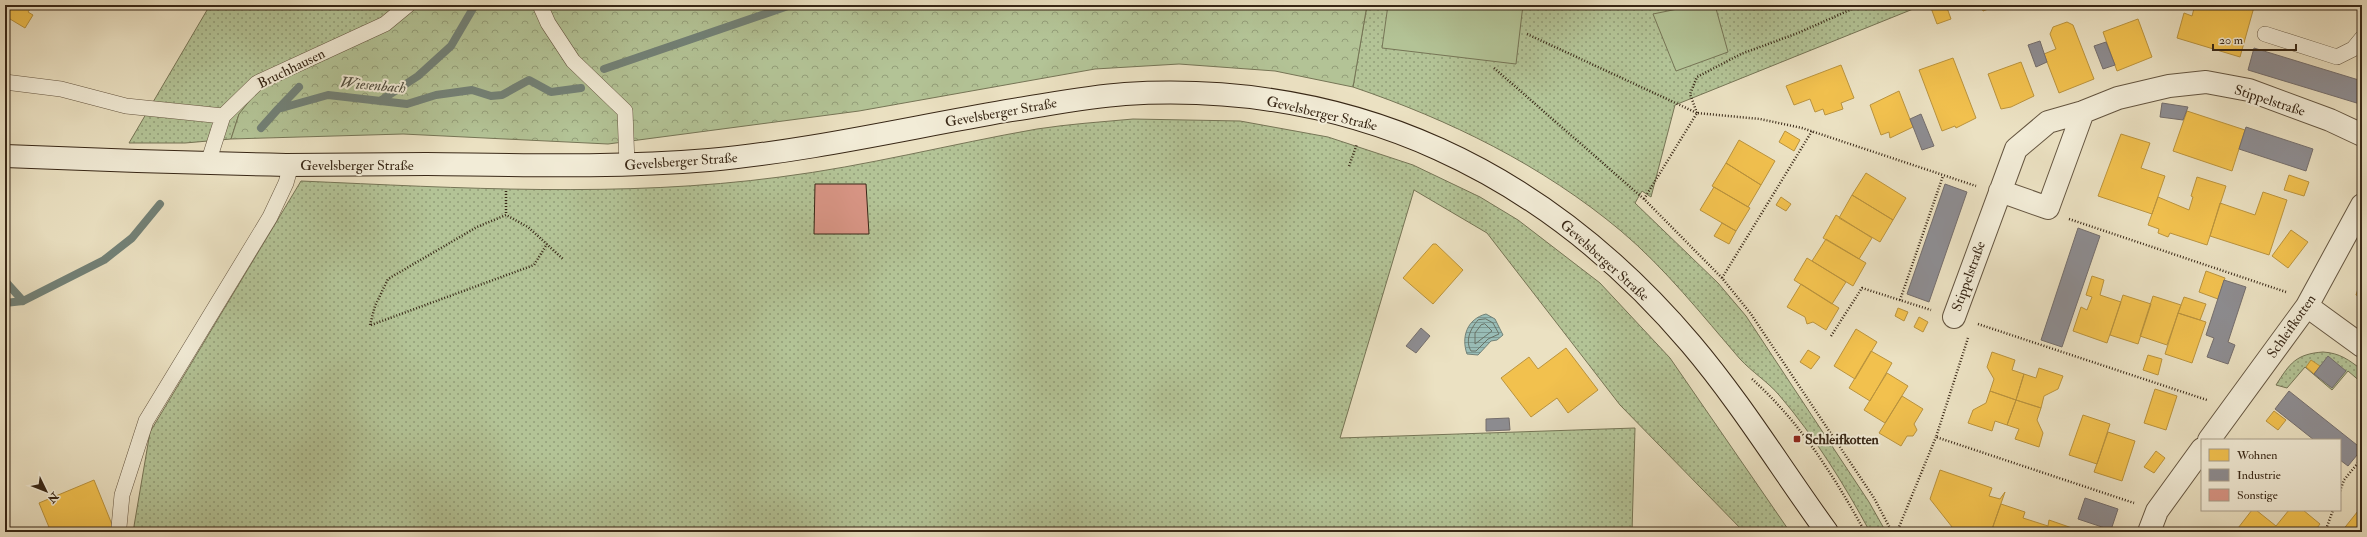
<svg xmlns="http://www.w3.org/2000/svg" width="2367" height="537" font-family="'IM FELL Double Pica',serif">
  <defs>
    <pattern id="grass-dots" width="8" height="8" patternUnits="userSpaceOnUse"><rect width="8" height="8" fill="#b3c396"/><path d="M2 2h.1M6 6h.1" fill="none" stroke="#939e79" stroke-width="1.8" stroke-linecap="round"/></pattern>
    <pattern id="forest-crowns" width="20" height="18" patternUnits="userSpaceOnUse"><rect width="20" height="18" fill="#b3c396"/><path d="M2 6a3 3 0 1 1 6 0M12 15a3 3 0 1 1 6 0" fill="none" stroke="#939e79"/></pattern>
    <pattern id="water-rules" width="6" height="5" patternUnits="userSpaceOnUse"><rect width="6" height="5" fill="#99bdb7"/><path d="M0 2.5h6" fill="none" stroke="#7e9a94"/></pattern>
  </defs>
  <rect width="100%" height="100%" fill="#ebe1c2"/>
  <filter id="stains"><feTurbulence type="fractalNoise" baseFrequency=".005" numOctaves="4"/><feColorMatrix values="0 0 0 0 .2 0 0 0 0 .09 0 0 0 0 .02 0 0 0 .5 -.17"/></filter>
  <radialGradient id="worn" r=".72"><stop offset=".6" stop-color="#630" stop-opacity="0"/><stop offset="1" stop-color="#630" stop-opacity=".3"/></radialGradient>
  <path fill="url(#grass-dots)" stroke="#767556" d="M210 5H419L392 26 239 114 231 139 185 143H129Z
    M1367 5H1661L1681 9 1697 5H1923L1675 105 1651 197 1642 191 1635 203 1718 283 1746 316 1869 502 1886 532H1870C1844 484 1815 437 1779 395 1768 382 1752 372 1740 359 1702 315 1665 268 1621 231 1542 165 1450 120 1353 87Z
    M1133 119 1240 121 1328 137 1413 165 1480 197 1518 220 1600 283 1670 358 1790 532H1744L1620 405 1487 233 1414 190 1340 438 1635 428 1632 532H133L150 432 301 181C460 188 622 198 780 177 867 166 951 144 1037 129 1069 124 1101 122 1133 119Z
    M2323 352C2340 353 2349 360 2362 370V383L2348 371 2332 390 2305 367 2287 388 2276 385C2290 363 2296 354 2323 352Z"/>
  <path fill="url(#forest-crowns)" stroke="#767556" d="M419 5H1367L1353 87 1275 71 1179 64 1095 69 859 111 608 144 403 134 231 139 239 114 258 90 392 26Z"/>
  <path fill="#b3c396" stroke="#767556" d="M1388 5H1523L1516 64 1382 48Z
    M1697 5H1715L1728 52 1676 71 1653 14Z"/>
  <path fill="url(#water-rules)" stroke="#728177" d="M1486 314 1495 319 1503 335 1497 340 1491 341 1478 355 1467 354C1461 337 1467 319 1486 314Z"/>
  <path fill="#f2c14e" stroke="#ba933d" d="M5 5H33L28 12 33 15 25 28 5 16Z
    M1938 5H1946L1951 19 1937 24 1931 8Z
    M1981 5H1999L1983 11Z
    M2195 5 2254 7 2240 57 2177 38 2184 13 2192 16Z
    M2138 19 2152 57 2117 71 2103 32Z
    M2067 22 2073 25 2094 79 2059 93 2044 54 2056 49 2050 34 2053 27Z
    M1953 58 1976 118 1956 128 1955 126 1942 131 1919 70Z
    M2021 62 2034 96 2011 107 2001 109 1988 74Z
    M1841 65 1854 98 1841 103 1843 109 1825 115 1823 109 1815 112 1810 99 1794 105 1786 86Z
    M1899 91 1913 127 1890 138 1889 132 1881 135 1870 105Z
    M2187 111 2245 130 2232 171 2173 151Z
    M1785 131 1800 140 1794 151 1779 142Z
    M2121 134 2150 143 2141 168 2165 176 2152 214 2098 196Z
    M1739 140 1775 161 1761 185 1726 163Z
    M1726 163 1761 185 1748 207 1712 186Z
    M1866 173 1906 198 1893 220 1852 195Z
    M2289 175 2309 182 2304 196 2284 190Z
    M2197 177 2226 186 2207 245 2170 233 2168 237 2158 233 2159 229 2148 225 2158 197 2189 210 2193 197 2191 196Z
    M1714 187 1750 208 1736 231 1700 210Z
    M2263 192 2287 200 2269 255 2210 236 2220 203 2255 215Z
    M1852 195 1893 220 1880 242 1839 218Z
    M1781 197 1791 204 1786 211 1776 205Z
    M1836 215 1872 238 1859 259 1823 238Z
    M1722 223 1736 231 1729 244 1714 236Z
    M2291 230 2308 242 2288 268 2272 256Z
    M1826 239 1866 263 1853 286 1812 261Z
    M1433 244H1436L1463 270 1433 304 1403 278Z
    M1807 258 1846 282 1832 304 1794 280Z
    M2206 271 2225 278 2218 299 2199 292Z
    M2092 276 2104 280 2100 295 2121 302 2107 343 2073 331 2081 307 2087 310 2092 297 2086 295Z
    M2362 276V298L2356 295Z
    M1801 284 1839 308 1826 330 1813 322 1807 324 1805 317 1787 307Z
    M2123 295 2151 304 2138 344 2110 335Z
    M2153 296 2181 305 2167 345 2140 336Z
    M2184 297 2206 304 2200 320 2178 313Z
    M1898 308 1908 312 1904 321 1895 316Z
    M2178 313 2206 322 2192 363 2165 354Z
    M1919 317 1928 322 1923 332 1914 327Z
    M1856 329 1877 342 1855 379 1834 366Z
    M1566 348 1598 390 1568 413 1557 398 1531 417 1501 378 1529 357 1538 369Z
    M1808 350 1820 357 1811 369 1800 362Z
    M1871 351 1892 363 1870 401 1849 388Z
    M1992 352 2015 360 2012 370 2024 374 2016 400 1990 391 1994 379 1987 367Z
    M2148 355 2162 359 2158 375 2143 370Z
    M2311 360 2320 366 2314 374 2306 367Z
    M2039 368 2063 376 2058 389 2044 396 2041 408 2016 400 2024 374 2036 378Z
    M1887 373 1908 386 1885 423 1864 410Z
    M2155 389 2177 396 2166 430 2144 423Z
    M1990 391 2016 400 2007 425 1995 421 1992 431 1968 423 1973 410 1986 403Z
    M1902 396 1923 409 1914 424 1917 430 1913 436H1907L1901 446 1879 433Z
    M2016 400 2041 408 2037 420 2043 433 2039 447 2015 439 2019 429 2007 425Z
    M2274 411 2286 420 2278 430 2266 421Z
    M2083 415 2110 424 2097 464 2069 455Z
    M2108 432 2135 441 2122 481 2094 472Z
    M2156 451 2165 458 2154 473 2144 467Z
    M1940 470 1992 488 1989 496 2000 499 2005 492 1991 532H1956L1930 499Z
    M94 480 113 527 102 532H51L39 503Z
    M2001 504 2025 512 2023 518 2048 526 2049 520 2075 529 2074 532H1991Z
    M2362 506V532H2343L2342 531Z
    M2252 510H2256L2276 526 2289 510H2303L2320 524 2314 532H2235Z"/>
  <path fill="#8d8d92" stroke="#746e6d" d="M2040 41 2047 62 2036 67 2028 45Z
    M2106 42 2115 65 2103 69 2094 46Z
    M2254 48 2362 81 2360 104 2248 70Z
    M2162 103 2188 107 2183 120 2160 117Z
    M1921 114 1934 146 1922 150 1910 119Z
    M2246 127 2313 149 2306 171 2239 149Z
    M1945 184 1967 192 1929 302 1907 294Z
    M2078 228 2100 236 2062 347 2041 340Z
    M2224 280 2246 287 2228 342 2235 345 2228 364 2207 357 2214 338 2206 335Z
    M1421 328 1430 336 1416 353 1406 346Z
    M2328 356 2346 371 2332 388 2314 374Z
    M2289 391 2362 449 2348 466 2340 460V440H2314L2275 409Z
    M1509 418 1510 430 1486 431V419Z
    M2085 498 2118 509 2111 530 2078 519Z"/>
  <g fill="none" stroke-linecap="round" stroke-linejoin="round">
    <path stroke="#687266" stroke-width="1" d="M1486 319 1493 323 1499 334 1488 339 1476 351H1471C1465 341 1470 329 1478 320Z
      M1485 324 1492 331 1475 344V333L1481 325Z"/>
    <path stroke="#728177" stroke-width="8" d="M604 69 791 5
      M380 101 418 76 451 46 475 5
      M278 109 299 87
      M261 128 278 109 328 95 407 104 436 95 472 90 491 96 502 95 529 80 551 92 581 88
      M5 281 23 301
      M5 303 23 301 104 260 132 238 160 204"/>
  </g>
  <path fill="#d89585" stroke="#382716" d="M815 184H866L869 234H814Z"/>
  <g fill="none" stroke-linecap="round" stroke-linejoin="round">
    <g stroke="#655641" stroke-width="16">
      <path id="service" d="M540 5 548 23 573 61 625 111 627 164
        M2265 34 2337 57 2353 49 2362 38
        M5 82 61 89 126 106 223 116
        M208 163 223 116 257 83 385 24 408 5
        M119 527 122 495 146 421 270 217 286 183 291 165"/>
    </g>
    <g stroke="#655641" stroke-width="24">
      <path id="minor" d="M2000 191 2048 208 2083 112
        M2307 306 2362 346
        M1954 317 2016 149 2048 122 2083 112 2118 98 2169 86 2206 82 2249 90 2330 120 2362 135
        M2209 440 2307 306 2362 205
        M2149 532 2157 511 2202 449"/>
    </g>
    <g stroke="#382716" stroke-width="24">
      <path id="secondary" d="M5 156C99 160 193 163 286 165 333 165 380 164 427 164 521 165 615 168 709 160 809 151 907 128 1006 111 1046 105 1085 97 1125 94 1354 80 1545 172 1691 344 1741 403 1782 470 1827 532"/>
    </g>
    <path stroke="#382716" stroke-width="2.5" stroke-dasharray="1 2" stroke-linecap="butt" d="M1527 34 1697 113
      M1494 68 1644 199
      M1697 113 1690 94 1697 77 1741 54 1798 33 1861 5
      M1349 166 1357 144
      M506 191V215
      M2069 219 2286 292
      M1722 278 1812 131
      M1900 300 1943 176
      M1978 324 2207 400
      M370 325 375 306 388 279 477 227 506 215 528 227 564 260
      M371 325 534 265 547 244
      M1831 336 1862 288 1931 310
      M1968 338 1936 437 2134 503
      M1752 379C1800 422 1834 476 1865 532
      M2340 491 2344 480 2362 458
      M1892 532 1874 498 1751 314 1722 278 1644 199 1697 113 1760 119 1802 128 1976 186
      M1897 532 1936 437
      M2325 532 2333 510"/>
    <use href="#service" stroke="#f2ecd7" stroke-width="15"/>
    <use href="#minor" stroke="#f2ecd7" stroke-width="22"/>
    <use href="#secondary" stroke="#f2ecd7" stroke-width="22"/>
  </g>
  <rect fill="#8f2418" stroke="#f2ecd7" stroke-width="1.5" x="1793" y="435" width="8" height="8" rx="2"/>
  <g text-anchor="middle" stroke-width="4" stroke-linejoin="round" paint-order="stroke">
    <g font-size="14" fill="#382716" stroke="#f2ecd7">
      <text transform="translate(291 68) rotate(-26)" y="5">Bruchhausen</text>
      <text transform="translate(2270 100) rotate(18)" y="5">Stippelstraße</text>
      <text transform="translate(1001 112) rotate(-10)" y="5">Gevelsberger Straße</text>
      <text transform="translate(1322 113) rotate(13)" y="5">Gevelsberger Straße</text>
      <text transform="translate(681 161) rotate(-4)" y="5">Gevelsberger Straße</text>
      <text x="357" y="170">Gevelsberger Straße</text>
      <text transform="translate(1605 260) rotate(42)" y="5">Gevelsberger Straße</text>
      <text transform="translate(1968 276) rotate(-70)" y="5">Stippelstraße</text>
      <text transform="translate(2291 326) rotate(-55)" y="5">Schleifkotten</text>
    </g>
    <g font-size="14" font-weight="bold" fill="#382716" stroke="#f2ecd7" text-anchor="start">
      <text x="1805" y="444">Schleifkotten</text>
    </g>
    <g font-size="15" font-style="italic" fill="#504c3e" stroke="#f2ecd7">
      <text transform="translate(373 85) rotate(5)" y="5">Wiesenbach</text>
    </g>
  </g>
  <rect width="2367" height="537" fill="none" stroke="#ebe1c2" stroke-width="20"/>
  <rect x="6" y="6" width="2355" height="525" fill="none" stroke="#382716" stroke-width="2"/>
  <rect x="10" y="10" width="2347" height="517" fill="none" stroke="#382716"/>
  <rect x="2201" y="439" width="140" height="72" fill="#f2ecd7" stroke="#a89d8a"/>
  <rect x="2209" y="449" width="20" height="12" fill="#f2c14e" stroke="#a89d8a"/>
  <text x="2237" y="459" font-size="12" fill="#382716">Wohnen</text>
  <rect x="2209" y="469" width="20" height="12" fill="#8d8d92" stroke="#a89d8a"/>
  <text x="2237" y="479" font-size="12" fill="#382716">Industrie</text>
  <rect x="2209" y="489" width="20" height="12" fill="#d89585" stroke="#a89d8a"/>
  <text x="2237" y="499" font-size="12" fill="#382716">Sonstige</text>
  <g transform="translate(46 491) rotate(133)" stroke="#f2ecd7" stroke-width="3" paint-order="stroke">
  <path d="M0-3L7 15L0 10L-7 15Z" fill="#382716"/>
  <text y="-6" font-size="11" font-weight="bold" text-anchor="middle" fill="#382716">N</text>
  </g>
  <path d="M2213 44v6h83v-6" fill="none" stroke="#382716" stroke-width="2"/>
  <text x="2219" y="44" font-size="12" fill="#382716" stroke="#f2ecd7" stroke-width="3" paint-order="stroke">20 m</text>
  <rect width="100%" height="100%" filter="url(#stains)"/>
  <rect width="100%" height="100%" fill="url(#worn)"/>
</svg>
